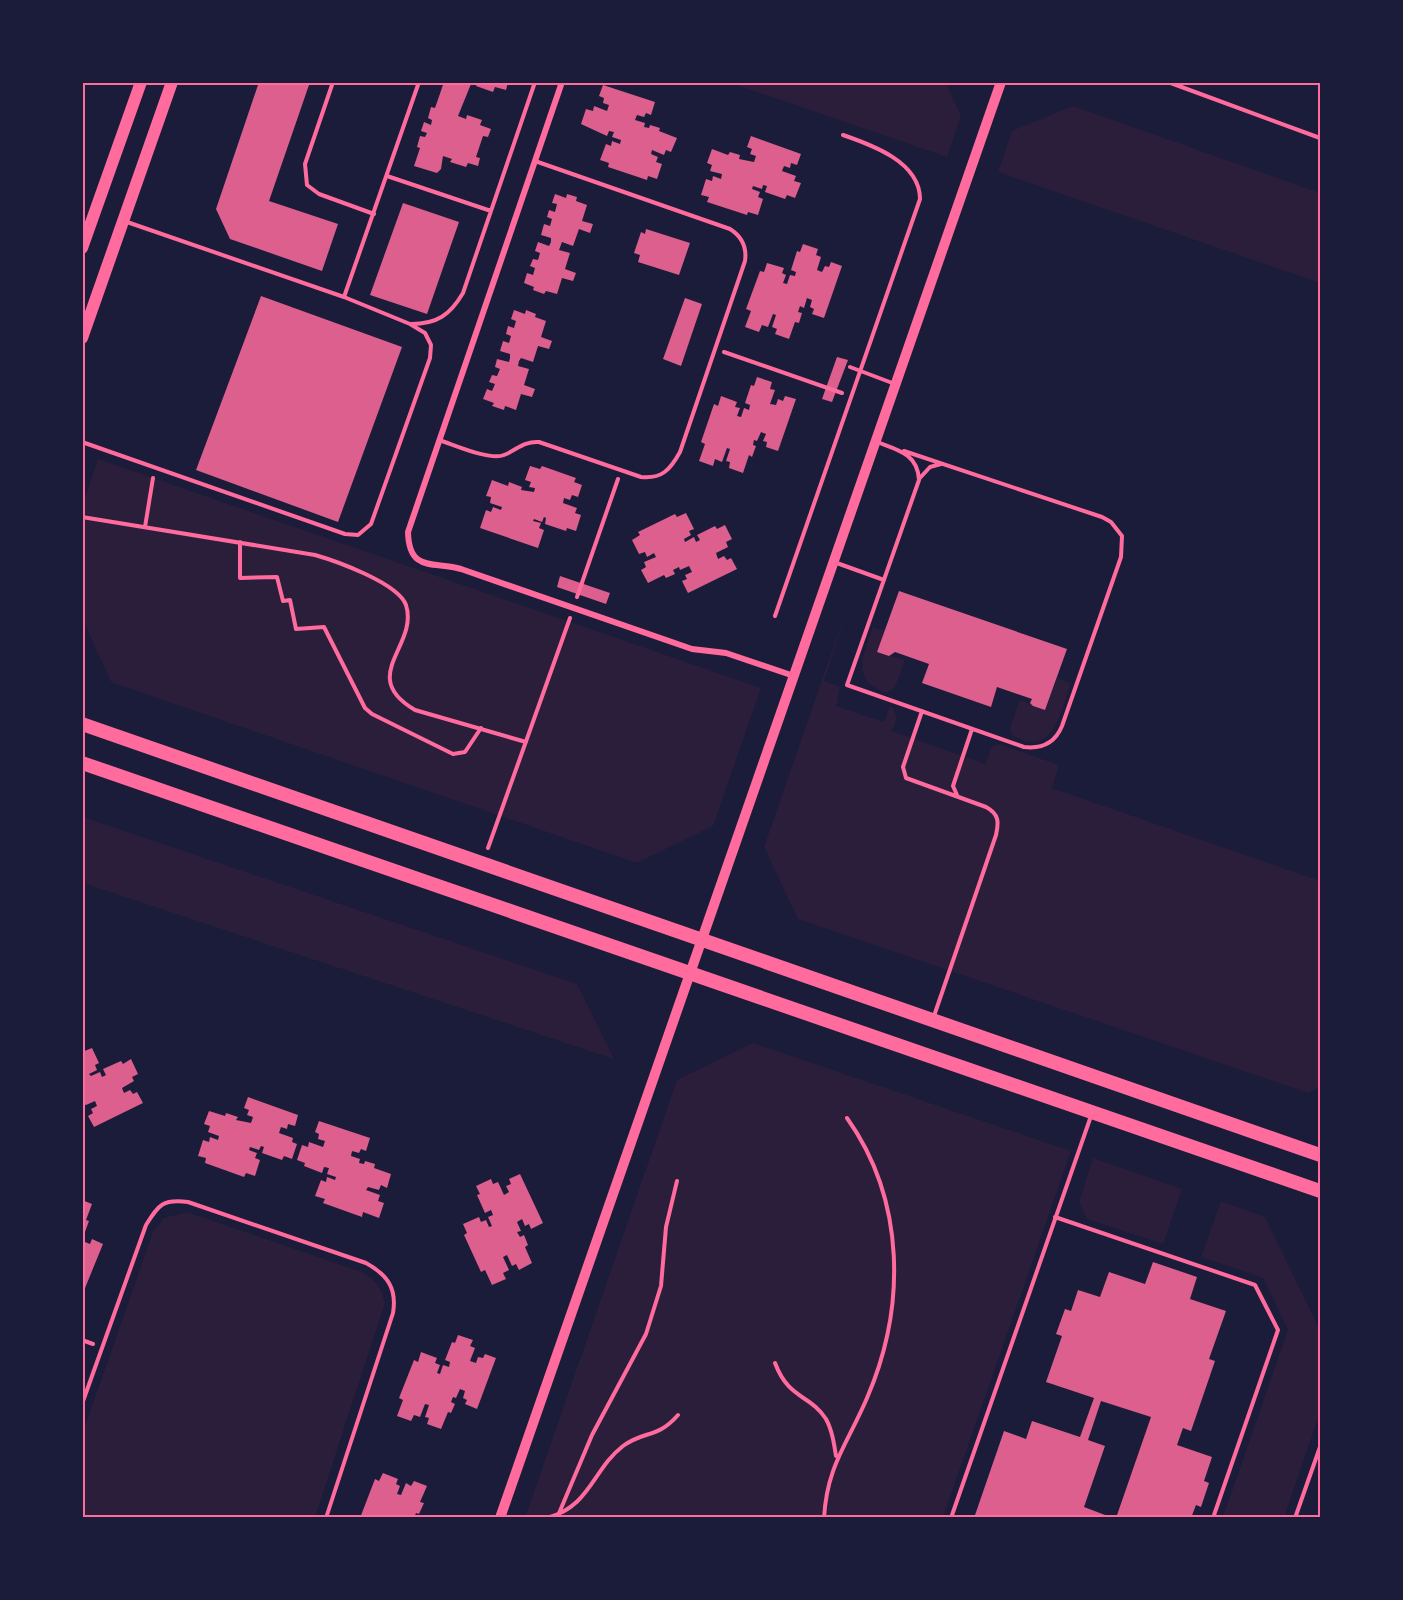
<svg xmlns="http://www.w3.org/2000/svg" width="1403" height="1600" font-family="Jost,sans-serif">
  <rect width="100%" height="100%" fill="#1b1b3a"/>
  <path fill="#2a1e3b" d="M731 83H946L961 116 947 157Z
    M1073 106 1320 193V283L998 172 1012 131Z
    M98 459 761 688 713 826 637 863 111 682 83 620V504Z
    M853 591 824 681 840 687 836 706 884 722 890 706 893 708 897 718 892 731 985 764 992 747 999 744 1059 765 1052 788 1320 881V1087L1308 1093 798 919 764 847Z
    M873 627 885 631 877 652 905 660 895 687 887 693C849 680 863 656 873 627Z
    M1057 678 1071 683C1061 711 1053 760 1012 735L1010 728 1020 700 1045 710Z
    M83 817 577 984 614 1059 83 883Z
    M753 1043 1071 1151 943 1517 525 1518 677 1080Z
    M1093 1158 1182 1189 1163 1244 1087 1219 1079 1202Z
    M1221 1201 1265 1217 1320 1330V1413L1284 1517H1223L1288 1330 1263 1278 1201 1257Z
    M187 1212 362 1272C376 1280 381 1287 385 1303L315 1517H83V1432L153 1232 164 1218Z"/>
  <path fill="#dd5f8e" d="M259 82H310L269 201 338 224 322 271 230 239 216 209Z
    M444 82 471 84 458 116 466 119 467 115 482 120 480 125 491 129 488 137 483 136 476 157 480 158 478 166 468 163 466 167 450 162 452 159 443 156 441 169 437 173 414 166 420 148 417 147 420 136 425 137 427 133 421 131 424 122 431 125 432 120 428 118 431 107 435 108Z
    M478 82H508L506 90 495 87 493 92 476 86Z
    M603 85 655 102 651 115 646 113 644 117 637 115 635 120 645 123 644 127 649 128 650 125 660 128 659 131 677 138 671 152 666 150 664 155 652 150 651 154 658 157 656 162 662 164 657 179 648 176 647 180 608 167 609 163 600 160 606 144 611 146 612 141 620 144 621 140 612 137 614 132 609 131 607 136 581 124 586 109 593 111 594 106 607 111 609 105 603 103 604 98 599 96Z
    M751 136 801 154 797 165 791 163 790 168 784 166 782 171 796 176 794 181 801 183 795 198 787 195 785 199 765 192 767 186 763 185 762 189 753 186 752 189 760 192 758 197 763 199 758 215 748 212 747 215 707 202 709 197 701 195 706 179 712 181 713 176 721 179 722 174 710 171 712 165 707 163 712 149 728 155 730 152 740 155 739 159 754 162 756 156 750 154 752 149 747 147Z
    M555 194 566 198 567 194 577 197 576 201 587 205 582 221 593 224 590 233 579 229 573 246 562 242 559 250 570 253 565 269 576 273 573 281 562 278 557 294 546 291 544 294 533 290 534 287 524 283 527 273 533 275 535 268 530 266 533 259 538 260 540 253 535 251 538 242 549 246 551 242V238L541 235 544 224 550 226 552 219 547 217 549 210 555 212 557 204 552 203Z
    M403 203 459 222 427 314 370 295Z
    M646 229 690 243 679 275 638 262 640 255 634 253 641 232 645 234Z
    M803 244 818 249 816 255 821 257 817 270 822 272 825 266 829 267 831 262 842 266 824 318 812 314 814 309 810 307 812 300 807 298 804 308 800 306 798 312 802 313 799 323 795 322 789 339 775 334 777 329 772 327 776 315 773 314 768 327 762 325 759 332 745 327 751 311 746 309 760 271 764 272 767 263 784 268 782 273 786 275 783 283 787 284 790 275 795 276 796 272 791 270 797 251 800 252Z
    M261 296 402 347 338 522 196 470Z
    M685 298 702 304 681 366 663 359Z
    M514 310 525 314 526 310 536 314 535 317 546 321 541 337 552 341 549 349 538 346 533 362 521 358 519 361 518 366 529 369 524 385 535 389 532 397 521 394 516 410 505 406 504 410 492 406 494 403 483 399 487 389 492 391 495 384 489 382 492 375 497 376 500 369 495 367 497 359 509 362 510 358V354L500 351 503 341 509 343 511 336 506 334 508 326 514 328 516 321 511 319Z
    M837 357 848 360 832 402 822 399Z
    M757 377 772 382 770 389 775 390 770 404 776 405 778 399 783 401 785 396 796 399 778 451 766 447 767 442 763 441 766 434 761 432 757 441 754 440 753 445 756 446 752 457 749 455 743 473 729 468 730 462 726 461 730 449 727 448 722 462 715 459 713 466 699 461 705 444 701 442 714 404 718 406 721 396 737 402 735 407 740 408 737 416 741 417 744 408 749 410 750 405 745 403 751 385 754 386Z
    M530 466 540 469 542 466 576 478 574 482 582 485 578 497 572 495 570 500 564 498 563 503 577 508 575 513 581 515 576 531 567 528 566 531 545 524 546 518 544 517 542 522 534 519 533 521 541 523 539 528 544 530 538 548 480 528 486 510 491 512 493 507 501 510 502 507 490 503 491 497 486 496 492 480 508 486 509 482 522 487 521 490 534 492 535 488 529 487 531 482 525 480Z
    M686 513 694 529 689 531 691 535 684 539 685 542 694 537 696 542 700 540 697 535 715 526 717 529 725 525 732 539 726 542 728 547 716 553 718 559 724 556 727 560 731 558 737 569 688 593 682 581 687 579 685 575 692 572 689 566 680 570 679 567 673 570 675 574 666 578 664 575 648 583 641 570 646 567 644 562 656 557 654 553 647 557 645 552 639 554 632 540 640 535 638 532 675 514 677 517Z
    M560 576 610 593 606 604 557 587Z
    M899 591 1067 649 1045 710 1033 706 1030 703 1032 699 997 687 991 707 922 683 929 664 895 652 889 656 877 652Z
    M92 1048 99 1063 95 1065 97 1070 89 1074 91 1076 100 1072 102 1077 106 1075 103 1069 121 1061 123 1064 131 1059 138 1074 132 1077 134 1081 122 1088 124 1093 130 1090 133 1094 137 1092 143 1103 94 1127 88 1116 93 1113 91 1109 97 1106 95 1101 86 1105 82 1103V1052Z
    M248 1097 298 1115 295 1126 288 1124 287 1129 281 1127 279 1133 293 1138 292 1142 297 1144 292 1159 284 1156 282 1160 262 1153 264 1147 261 1146 259 1150 250 1147 249 1150 257 1153 255 1158 260 1160 255 1176 246 1173 244 1177 205 1163 206 1158 198 1156 203 1140 209 1142 210 1137 218 1140 219 1136 208 1132 210 1126 204 1124 209 1111 225 1116 226 1113 238 1117 236 1120 251 1123 253 1117 247 1115 249 1110 244 1108Z
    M319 1121 370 1138 366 1151 361 1149 359 1153 352 1151 351 1156 360 1159 359 1163 364 1164 365 1161 375 1164 374 1168 391 1174 387 1188 381 1185 379 1190 368 1187 366 1190 380 1195 378 1201 384 1203 379 1218 363 1212 362 1217 323 1203 325 1199 315 1196 321 1180 326 1182 327 1177 335 1180 336 1177 327 1174 329 1168 324 1167 322 1173 304 1166 305 1163 297 1160 302 1145 308 1147 309 1142 323 1147 325 1141 318 1139 319 1134 315 1132Z
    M520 1174 543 1223 531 1229 529 1224 525 1226 522 1219 517 1222 521 1231 517 1232 520 1237 524 1235 528 1245 525 1247 532 1263 519 1270 516 1264 512 1266 507 1255 503 1257 509 1270 503 1273 506 1279 492 1285 485 1270 481 1272 464 1235 467 1233 463 1224 479 1217 481 1222 486 1220 489 1227 492 1226 488 1217 493 1215 491 1210 485 1213 477 1195 480 1194 476 1186 491 1179 493 1184 498 1182 504 1195 509 1192 506 1186 511 1184 509 1179Z
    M82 1200 92 1204 86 1220 89 1221 85 1232Z
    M92 1239 103 1244 83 1293 82 1248 85 1242 90 1244Z
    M1153 1262 1197 1277 1190 1299 1226 1311 1209 1359 1215 1361 1191 1431 1183 1428 1177 1445 1212 1457 1204 1481 1209 1483 1201 1507 1196 1505 1191 1518H1116L1151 1417 1101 1401 1088 1440 1105 1446 1084 1507 1113 1518 1081 1515 1080 1518H974L1004 1431 1026 1439 1032 1421 1080 1437 1094 1398 1046 1382 1062 1336 1056 1334 1065 1309 1071 1311 1078 1290 1100 1297 1109 1272 1145 1284Z
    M458 1335 473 1340 470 1346 475 1348 470 1361 476 1363 478 1357 483 1358 485 1354 496 1358 477 1409 465 1404 467 1400 463 1398 465 1391 460 1389 456 1398 453 1397 451 1402 455 1404 451 1413 448 1412 441 1429 427 1424 429 1418 425 1417 429 1405 425 1404 420 1417 414 1415 411 1421 397 1416 403 1400 399 1398 414 1360 418 1362 421 1352 437 1358 435 1363 440 1365 437 1373 440 1374 443 1365 449 1367 450 1362 445 1360 452 1342 455 1343Z
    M383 1473 398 1479 396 1484 400 1486 397 1494 401 1495 406 1483 411 1486 414 1481 427 1486 420 1502 424 1503 419 1514 416 1513 414 1518H360L375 1479 379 1481Z"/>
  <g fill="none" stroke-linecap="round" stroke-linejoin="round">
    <path stroke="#ff6b9d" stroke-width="4" d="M724 352 842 393
      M82 517 315 555C336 561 398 583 406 605 419 646 357 676 415 710L526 742
      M145 527 153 478
      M240 542V578L277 577 283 601 290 600 296 629 324 627 365 708 372 714 453 754 465 752 481 728
      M577 597 618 479
      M488 848 570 618
      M82 1340 93 1344
      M775 1363C789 1400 810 1394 826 1419 832 1430 834 1443 836 1456
      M547 1518C590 1507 593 1469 623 1446 645 1430 657 1439 678 1415
      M557 1518 592 1435 646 1334 661 1286 666 1227 677 1181
      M824 1518C827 1465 848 1443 867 1398 906 1308 906 1201 847 1118"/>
    <path stroke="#ff6b9d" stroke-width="4" d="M333 82 305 164 307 185 319 194 374 214
      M1168 82 1320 138
      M387 176 491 211
      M344 297 419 82
      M411 324C437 324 450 315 463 293L535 82
      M850 367 895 384
      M439 440C455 445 490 461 504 455 517 450 523 441 539 442L641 477C662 479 670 470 680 452L745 261C747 247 741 236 730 229L535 161
      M82 442 345 534 358 535 371 524 430 358 431 345 425 333 410 324 344 297 127 222
      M877 442C898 450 918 454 919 480L847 685 1024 747C1041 749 1055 743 1062 726L1121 557 1122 536 1111 522 1102 517 904 451
      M919 479 930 467 941 464
      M834 562 884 580
      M775 616 920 199C920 162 872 145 843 135
      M922 711 903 767 906 778 986 807C999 814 999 822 996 835L934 1016
      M957 795 953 786 972 729
      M1055 1217 1255 1285 1278 1330 1213 1518
      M82 1404 146 1225C159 1204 163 1199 188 1202L366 1263C388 1275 397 1289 393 1313L326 1518
      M951 1518 1091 1116
      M1295 1518 1320 1447"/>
    <path stroke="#ff6b9d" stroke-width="6" d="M562 82 408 532C409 573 434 561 461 569L692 649 726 653 794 676"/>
    <path stroke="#ff6b9d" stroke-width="10" d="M500 1518 1001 82"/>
    <path stroke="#ff6b9d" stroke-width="12" d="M82 248 141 82
      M82 338 172 82"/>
    <path stroke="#ff6b9d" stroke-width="14" d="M82 724 1320 1155
      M82 763 1320 1191"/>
  </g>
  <rect width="1403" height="1600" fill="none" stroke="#1b1b3a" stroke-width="168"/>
  <rect x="84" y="84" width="1235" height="1432" fill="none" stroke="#ff6b9d" stroke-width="2"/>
</svg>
